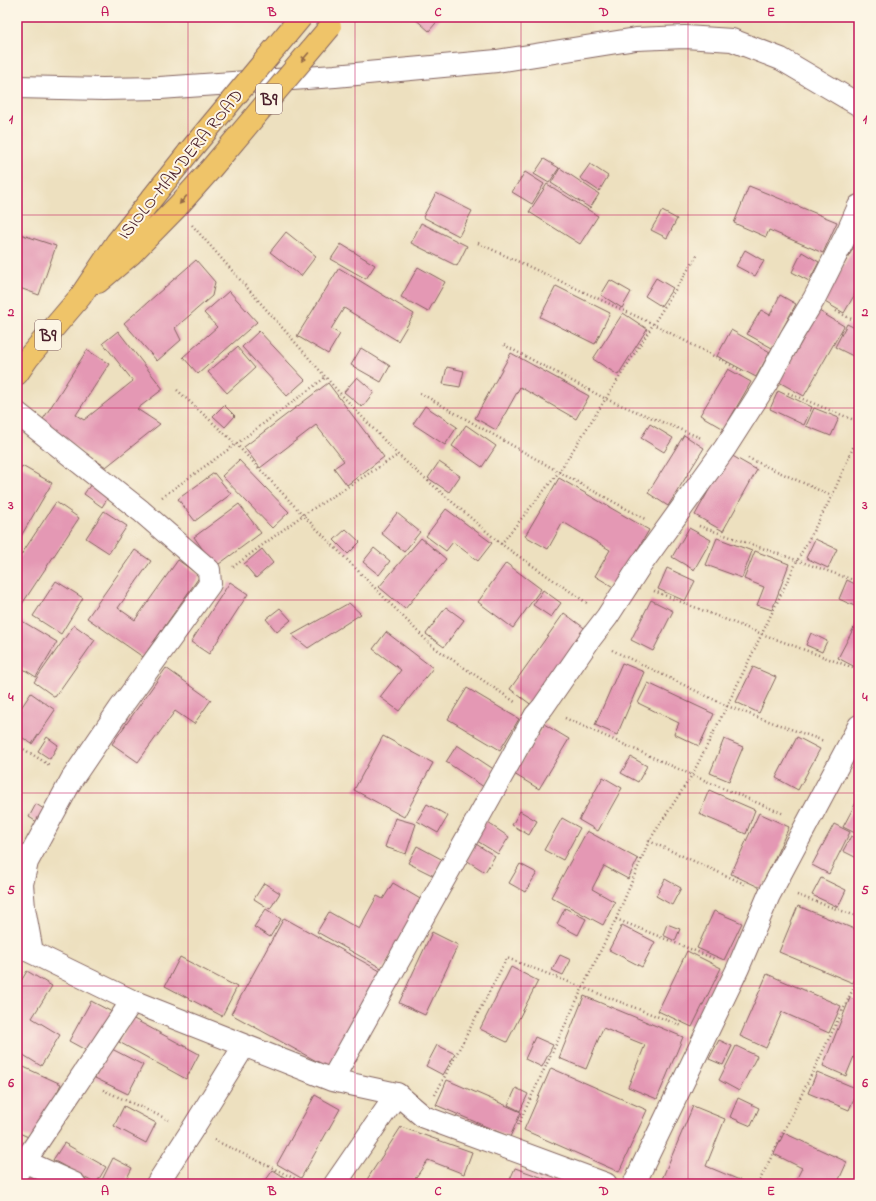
<svg xmlns="http://www.w3.org/2000/svg" width="876" height="1201" font-family="'Indie Flower',sans-serif">
  <rect width="100%" height="100%" fill="#fcf5e5"/>
  <filter id="ink" filterUnits="userSpaceOnUse"><feTurbulence type="fractalNoise" baseFrequency=".025" numOctaves="2"/><feDisplacementMap in="SourceGraphic" scale="8" xChannelSelector="R" yChannelSelector="G"/><feConvolveMatrix kernelMatrix="1 2 1 2 8 2 1 2 1" color-interpolation-filters="sRGB"/></filter>
  <filter id="wash" filterUnits="userSpaceOnUse"><feTurbulence type="fractalNoise" baseFrequency=".012" numOctaves="4" result="noise"/><feDisplacementMap in="SourceGraphic" scale="16" xChannelSelector="R" yChannelSelector="G"/><feGaussianBlur stdDeviation="0.9" result="paint"/><feColorMatrix in="noise" values="0 0 0 0 0 0 0 0 0 0 0 0 0 0 0 0 0 1.4 0 .05"/><feComposite in="paint" operator="in"/></filter>
  <g filter="url(#wash)">
    <rect width="100%" height="100%" fill="#ede0bf"/>
    <g id="blocks">
      <path fill="#e498b4" d="M413 17H441L429 31Z
        M544 159 559 168 549 183 534 174Z
        M590 164 608 176 599 191 580 178Z
        M560 168 599 194 590 208 551 183Z
        M525 172 544 184 532 204 512 192Z
        M547 184 598 216 580 244 529 212Z
        M749 186 837 222 823 253 769 230 766 237 734 223Z
        M436 193 472 211 459 236 423 217Z
        M662 211 677 219 667 238 651 230Z
        M421 223 467 246 457 266 411 243Z
        M286 232 316 256 301 276 270 252Z
        M17 233 56 246 39 295 17 287Z
        M859 238V287L844 313 823 301Z
        M341 244 375 265 366 279 331 259Z
        M745 250 764 261 755 276 736 266Z
        M802 252 819 262 809 281 792 272Z
        M196 260 215 282 212 296 175 328 181 340 157 361 124 323Z
        M418 267 445 282 428 312 401 297Z
        M339 268 414 314 398 341 344 308 331 329 340 334 328 354 297 336Z
        M656 278 673 288 661 306 645 296Z
        M610 280 631 292 622 308 601 295Z
        M556 286 610 313 595 344 540 317Z
        M229 291 257 322 198 374 183 357 217 327 204 313Z
        M780 295 796 304 772 348 747 334 761 310 770 315Z
        M819 311 844 326 804 396 779 382Z
        M623 313 647 329 618 375 593 359Z
        M847 324 859 330V359L835 347Z
        M731 330 770 352 756 377 717 356Z
        M118 331 163 389 137 409 160 424 106 467 40 424 87 350 109 364 76 415 84 420 133 381 103 343Z
        M259 331 305 380 287 396 242 347Z
        M237 347 255 368 227 393 208 372Z
        M361 348 390 366 381 382 351 365Z
        M511 353 589 396 576 419 520 387 496 430 475 418Z
        M447 367 464 371 460 387 443 384Z
        M728 369 751 382 724 429 700 415Z
        M357 377 374 392 362 407 344 392Z
        M328 383 384 457 347 485 334 468 344 461 316 425 260 468 244 447Z
        M778 391 812 407 804 425 770 409Z
        M224 405 235 416 225 427 213 416Z
        M425 406 457 427 445 445 413 424Z
        M814 408 839 418 831 436 806 426Z
        M650 424 673 438 664 452 641 438Z
        M466 425 496 446 482 467 452 446Z
        M684 435 704 448 668 506 648 493Z
        M729 454 757 470 723 531 695 515Z
        M239 460 289 512 272 528 222 476Z
        M439 462 460 476 449 492 428 478Z
        M22 466 52 483 17 543V475Z
        M214 473 231 494 195 521 178 499Z
        M559 478 649 530 615 588 595 576 610 550 563 522 548 549 525 536Z
        M91 484 109 496 102 507 84 494Z
        M56 502 79 518 20 607 17 605V561Z
        M239 504 261 533 215 567 194 537Z
        M446 509 492 543 478 561 453 542 446 551 426 536Z
        M104 511 127 526 109 553 86 538Z
        M397 513 420 532 404 552 381 533Z
        M689 528 711 540 694 570 672 557Z
        M346 529 360 542 348 554 334 540Z
        M421 538 446 559 405 609 379 587Z
        M717 538 752 551 742 578 706 565Z
        M815 539 837 549 828 568 806 558Z
        M374 548 390 561 379 575 363 562Z
        M262 549 273 563 256 578 244 564Z
        M135 550 151 561 118 608 135 620 178 560 200 576 143 657 87 618Z
        M755 551 789 564 772 610 757 605 764 587 744 579Z
        M506 563 541 589 513 628 478 602Z
        M667 568 695 581 685 601 658 589Z
        M847 580 859 586V608L839 599Z
        M56 581 83 598 61 634 33 616Z
        M230 582 248 594 209 654 191 642Z
        M543 590 561 603 551 617 533 605Z
        M651 600 673 611 653 651 631 640Z
        M349 603 361 614 308 648 292 635Z
        M446 607 464 620 444 647 426 634Z
        M280 608 291 620 277 632 266 619Z
        M564 613 587 630 533 706 510 689Z
        M17 618 57 642 36 677 17 665Z
        M859 618V669L838 658Z
        M74 625 95 640 55 697 34 682Z
        M386 632 433 668 399 711 380 697 401 670 373 649Z
        M811 633 827 641 822 652 806 645Z
        M622 663 644 672 617 735 595 725Z
        M753 667 776 677 759 713 736 702Z
        M166 668 211 700 194 724 175 711 138 762 112 744Z
        M648 683 714 714 699 746 674 734 679 723 638 703Z
        M467 688 519 719 500 750 448 719Z
        M31 693 55 710 32 744 17 734V714Z
        M544 724 569 739 539 789 514 774Z
        M383 736 433 763 404 817 354 790Z
        M47 737 58 745 50 759 38 751Z
        M797 737 820 749 798 790 776 778Z
        M724 739 743 747 729 781 710 773Z
        M457 745 495 770 484 787 446 762Z
        M631 757 647 766 638 782 621 773Z
        M603 777 622 788 598 831 579 820Z
        M709 790 755 810 746 834 699 814Z
        M859 797V835L843 827Z
        M36 804 47 811 40 824 29 817Z
        M427 804 448 816 438 833 417 821Z
        M520 811 537 821 529 835 512 825Z
        M759 813 789 827 761 888 731 874Z
        M395 818 416 824 406 854 385 847Z
        M562 818 580 828 563 860 544 850Z
        M485 821 509 837 498 854 474 839Z
        M834 824 850 832 829 874 812 865Z
        M587 831 638 859 628 879 604 866 592 889 615 902 603 925 551 897Z
        M851 836 859 840V859L843 851Z
        M476 844 495 856 485 872 466 860Z
        M417 846 443 860 434 876 408 863Z
        M520 864 537 873 525 892 509 883Z
        M821 878 846 890 838 907 812 895Z
        M665 879 681 888 672 905 656 896Z
        M264 883 280 893 270 909 254 899Z
        M393 883 422 900 383 969 317 932 329 912 359 929 377 896 383 899Z
        M798 906 859 931V968L853 983 779 952Z
        M565 908 586 919 578 935 557 924Z
        M266 909 281 919 270 937 254 927Z
        M714 911 742 923 724 960 697 948Z
        M284 918 382 972 329 1068 231 1014Z
        M667 924 680 929 675 941 663 935Z
        M622 925 655 942 642 967 609 950Z
        M432 932 458 945 425 1015 399 1003Z
        M687 951 721 968 692 1027 658 1011Z
        M560 955 571 960 563 975 552 970Z
        M180 957 237 987 222 1016 165 986Z
        M511 967 538 981 507 1042 480 1029Z
        M27 971 52 986 32 1018 60 1035 41 1066 17 1051V988Z
        M767 974 841 1006 829 1033 782 1012 766 1048 740 1036Z
        M584 996 683 1037 657 1099 628 1087 645 1045 603 1028 586 1069 559 1058Z
        M850 998 859 1002V1044L846 1076 823 1066Z
        M91 1001 114 1013 91 1053 69 1041Z
        M132 1018 199 1054 186 1079 119 1042Z
        M535 1037 553 1045 542 1067 525 1059Z
        M719 1040 732 1046 723 1065 709 1059Z
        M437 1045 455 1054 443 1075 426 1066Z
        M736 1046 757 1056 739 1091 719 1080Z
        M110 1048 143 1065 128 1094 95 1078Z
        M17 1064 61 1084 35 1140 17 1132Z
        M551 1068 647 1110 619 1172 524 1130Z
        M817 1072 858 1089 849 1110 808 1093Z
        M447 1080 521 1112 510 1137 436 1105Z
        M516 1088 528 1094 520 1111 508 1105Z
        M315 1095 340 1109 301 1178 277 1164Z
        M738 1098 759 1108 751 1126 730 1117Z
        M124 1106 156 1123 146 1143 114 1126Z
        M693 1106 725 1119 706 1166 749 1184H673L662 1179Z
        M401 1127 472 1152 464 1174 428 1160 414 1180 422 1184H371L366 1181Z
        M784 1133 847 1162 837 1184H794L802 1168 774 1154Z
        M64 1143 106 1167 96 1184 53 1160Z
        M113 1158 132 1168 124 1184H100Z
        M515 1168 560 1184H508Z
        M273 1170 295 1184H263Z
        M27 1173 46 1184H22Z"/>
    </g>
  </g>
  <g filter="url(#ink)">
    <use href="#blocks" fill-opacity="0" stroke="#83635f" stroke-width="1"/>
    <g fill="none" stroke-linecap="round" stroke-linejoin="round">
      <g stroke="#83635f" stroke-width="24">
        <path id="minor" d="M17 87 103 89 160 88 335 76 497 61 636 39 685 37 732 40 781 59 859 105
          M17 413 141 511 209 570 210 584 121 707 72 779 27 862 22 884 24 908 32 952
          M19 946 132 1001 332 1080 397 1094 424 1117 606 1184
          M332 1080 535 716 543 707 590 639 607 617 640 566 725 448 766 384 791 337 814 299 848 231 859 206
          M17 1158 75 1184
          M17 1173 132 1001
          M157 1184 192 1130 244 1046
          M335 1184 397 1094
          M634 1184 738 968 769 895 859 726"/>
      </g>
      <g stroke="#83635f" stroke-width="24">
        <path id="highway" d="M98 282 131 254 177 207 209 171
          M17 374 28 358 80 297 117 242 188 153"/>
      </g>
      <path stroke="#83635f" stroke-width="2.5" stroke-dasharray="1 3" stroke-linecap="butt" d="M192 225 337 390 398 455 501 544 587 603
        M478 243 653 324 744 372
        M836 311 859 323
        M504 345 606 399 701 438
        M177 390 236 444 303 515 432 646 515 702
        M420 393 559 472 645 519
        M788 393 859 422
        M748 458 832 496
        M162 497 236 444 326 377
        M699 526 859 582
        M501 544 559 472 698 254
        M233 567 303 515 398 455
        M654 591 762 634 859 670
        M612 650 727 706 824 741
        M565 718 692 775 784 814
        M17 745 51 766
        M649 841 747 885
        M797 895 859 917
        M616 919 715 959
        M103 1090 169 1120
        M435 1095 507 958 682 1026
        M518 1125 583 987 616 919 649 841 692 775 727 706 797 561 832 496 859 434
        M214 1140 306 1184
        M758 1184 859 977"/>
      <use href="#minor" stroke="#fff" stroke-width="22"/>
      <use href="#highway" stroke="#efc469" stroke-width="22"/>
      <g stroke="#83635f" stroke-width="24" stroke-linecap="butt">
        <path id="highway-bridge" d="M188 153 301 17
          M209 171 330 27"/>
      </g>
      <use href="#highway-bridge" stroke="#efc469" stroke-width="22"/>
    </g>
    <defs><path id="oneway-solid" d="M-6-.8H1V-3.2L6.5 0L1 3.2V.8H-6Z"/></defs>
    <g fill="#946947">
      <use href="#oneway-solid" transform="translate(305 57) rotate(130)"/>
      <use href="#oneway-solid" transform="translate(183 200) rotate(131)"/>
    </g>
  </g>
  <path fill="none" stroke="#c2185b" stroke-width="1" stroke-opacity="0.55" d="M188 17V1184M355 17V1184M521 17V1184M688 17V1184M17 215H859M17 408H859M17 600H859M17 793H859M17 986H859"/>
  <g text-anchor="middle" stroke-width="4" stroke-linejoin="round" paint-order="stroke">
    <g fill="#fcf5e5" stroke="#7f5f63" stroke-width="1">
      <rect x="256" y="84" width="26" height="30" rx="3"/>
      <rect x="35" y="320" width="26" height="30" rx="3"/>
    </g>
    <g font-size="17" font-weight="bold" fill="#4a1f2b">
      <text x="269" y="105">B9</text>
      <text x="48" y="341">B9</text>
    </g>
    <g font-size="18" fill="#4a1f2b" stroke="#fcf5e5">
      <text transform="translate(180 164) rotate(-51)" y="6">ISIOLO-MANDERA ROAD</text>
    </g>
  </g>
  <rect width="876" height="1201" fill="none" stroke="#fcf5e5" stroke-width="44"/>
  <rect x="22" y="22" width="832" height="1157" fill="none" stroke="#c2185b" stroke-width="1.5"/>
  <g font-size="13" text-anchor="middle" font-weight="bold" fill="#c2185b">
    <text x="105" y="16">A</text>
    <text x="272" y="16">B</text>
    <text x="438" y="16">C</text>
    <text x="604" y="16">D</text>
    <text x="771" y="16">E</text>
    <text x="11" y="123">1</text>
    <text x="865" y="123">1</text>
    <text x="11" y="316">2</text>
    <text x="865" y="316">2</text>
    <text x="11" y="509">3</text>
    <text x="865" y="509">3</text>
    <text x="11" y="701">4</text>
    <text x="865" y="701">4</text>
    <text x="11" y="894">5</text>
    <text x="865" y="894">5</text>
    <text x="11" y="1087">6</text>
    <text x="865" y="1087">6</text>
    <text x="105" y="1195">A</text>
    <text x="272" y="1195">B</text>
    <text x="438" y="1195">C</text>
    <text x="604" y="1195">D</text>
    <text x="771" y="1195">E</text>
  </g>
</svg>
